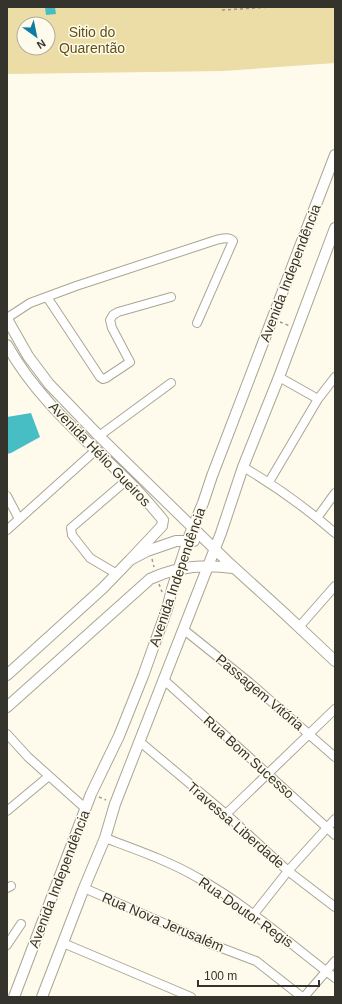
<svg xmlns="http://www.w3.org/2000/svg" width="342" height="1004" font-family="Arial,sans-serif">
  <rect width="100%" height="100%" fill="#fffbec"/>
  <path fill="#ebdda5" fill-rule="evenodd" d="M7 7H335V63L224 71 7 74ZM24 24H48V48H24Z"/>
  <path fill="#47bec3" d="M45 7H55L56 14 46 15Z
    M31 413 40 437 11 453 7 454V417Z"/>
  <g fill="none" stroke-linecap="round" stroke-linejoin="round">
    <g stroke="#aaa694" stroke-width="10">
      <path id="minor" d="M47 297 100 377 103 379 106 378 130 362 112 328 110 320 113 315 118 312 171 297
        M7 318 30 303 76 286 216 240C221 239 229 236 233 241L197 323
        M279 377 318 399
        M99 436 171 383
        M243 467C276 486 306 508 335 533
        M269 482 318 399 335 377
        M7 496 19 519
        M317 518 335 493
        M7 530 96 450
        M117 574 90 558 72 535 71 528 127 480
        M299 627 335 586
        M183 629 249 682 335 757
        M163 679 335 835
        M7 734 28 757 86 809
        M139 741 226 814 288 871 335 907
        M7 811 49 776
        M226 814 335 709
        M105 838C137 850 169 861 198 878 247 905 290 944 335 978
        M7 888 11 886
        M84 888 211 944 256 961 302 997
        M254 914 288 871 335 819
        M63 943 191 997
        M7 945 21 924
        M304 997 335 961"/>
    </g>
    <g stroke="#aaa694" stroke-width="12">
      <path id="major" d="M7 319 28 356 49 384 99 436 229 563 284 613 335 661
        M7 345C38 401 88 441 133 486 143 496 153 508 163 520L162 526 130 560
        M7 675 103 588 130 560 147 551 176 541H194
        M7 707 150 579C175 567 205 564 233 568
        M14 997 91 794 119 736 143 676 167 609 172 589 190 534 203 503 212 476 335 155
        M42 997 84 888 105 838 115 804 221 533 243 467 279 377 335 228"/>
    </g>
    <path stroke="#9b998d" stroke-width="1.5" stroke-dasharray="3 3" stroke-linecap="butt" d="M222 10 272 7
      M280 322 290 326
      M152 559 154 567
      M159 584 162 592
      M99 797 106 800"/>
    <use href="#minor" stroke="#fff" stroke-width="8"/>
    <use href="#major" stroke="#fff" stroke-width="10"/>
  </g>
  <g text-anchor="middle" stroke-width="3" stroke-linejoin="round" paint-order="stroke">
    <g font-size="14" fill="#605214" stroke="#fffbec">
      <text x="92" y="37">Sitio do<tspan x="92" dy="16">Quarentão</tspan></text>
    </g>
    <g font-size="14" fill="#35342c" stroke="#fffbec">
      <text transform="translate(290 273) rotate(-69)" y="5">Avenida Independência</text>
      <text transform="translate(100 454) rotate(46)" y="5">Avenida Hélio Gueiros</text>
      <text transform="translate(177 577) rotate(-71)" y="5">Avenida Independência</text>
      <text transform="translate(260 692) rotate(40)" y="5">Passagem Vitória</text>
      <text transform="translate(249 757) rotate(42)" y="5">Rua Bom Sucesso</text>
      <text transform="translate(236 825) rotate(41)" y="5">Travessa Liberdade</text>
      <text transform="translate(59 879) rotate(-69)" y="5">Avenida Independência</text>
      <text transform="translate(246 912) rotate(35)" y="5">Rua Doutor Regis</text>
      <text transform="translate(163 922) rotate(23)" y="5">Rua Nova Jerusalém</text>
    </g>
  </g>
  <rect width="342" height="1004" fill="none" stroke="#35342c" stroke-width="16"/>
  <g transform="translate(36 36) rotate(147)"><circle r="19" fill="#fffbec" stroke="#aeab9f"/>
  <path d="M0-3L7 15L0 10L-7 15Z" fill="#0e7da6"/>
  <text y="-6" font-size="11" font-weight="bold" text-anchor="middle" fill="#35342c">N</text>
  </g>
  <path d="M198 980v6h121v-6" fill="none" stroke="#35342c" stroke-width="2"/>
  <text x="204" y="980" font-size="12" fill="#35342c" stroke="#fffbec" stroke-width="3" paint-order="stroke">100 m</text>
</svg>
